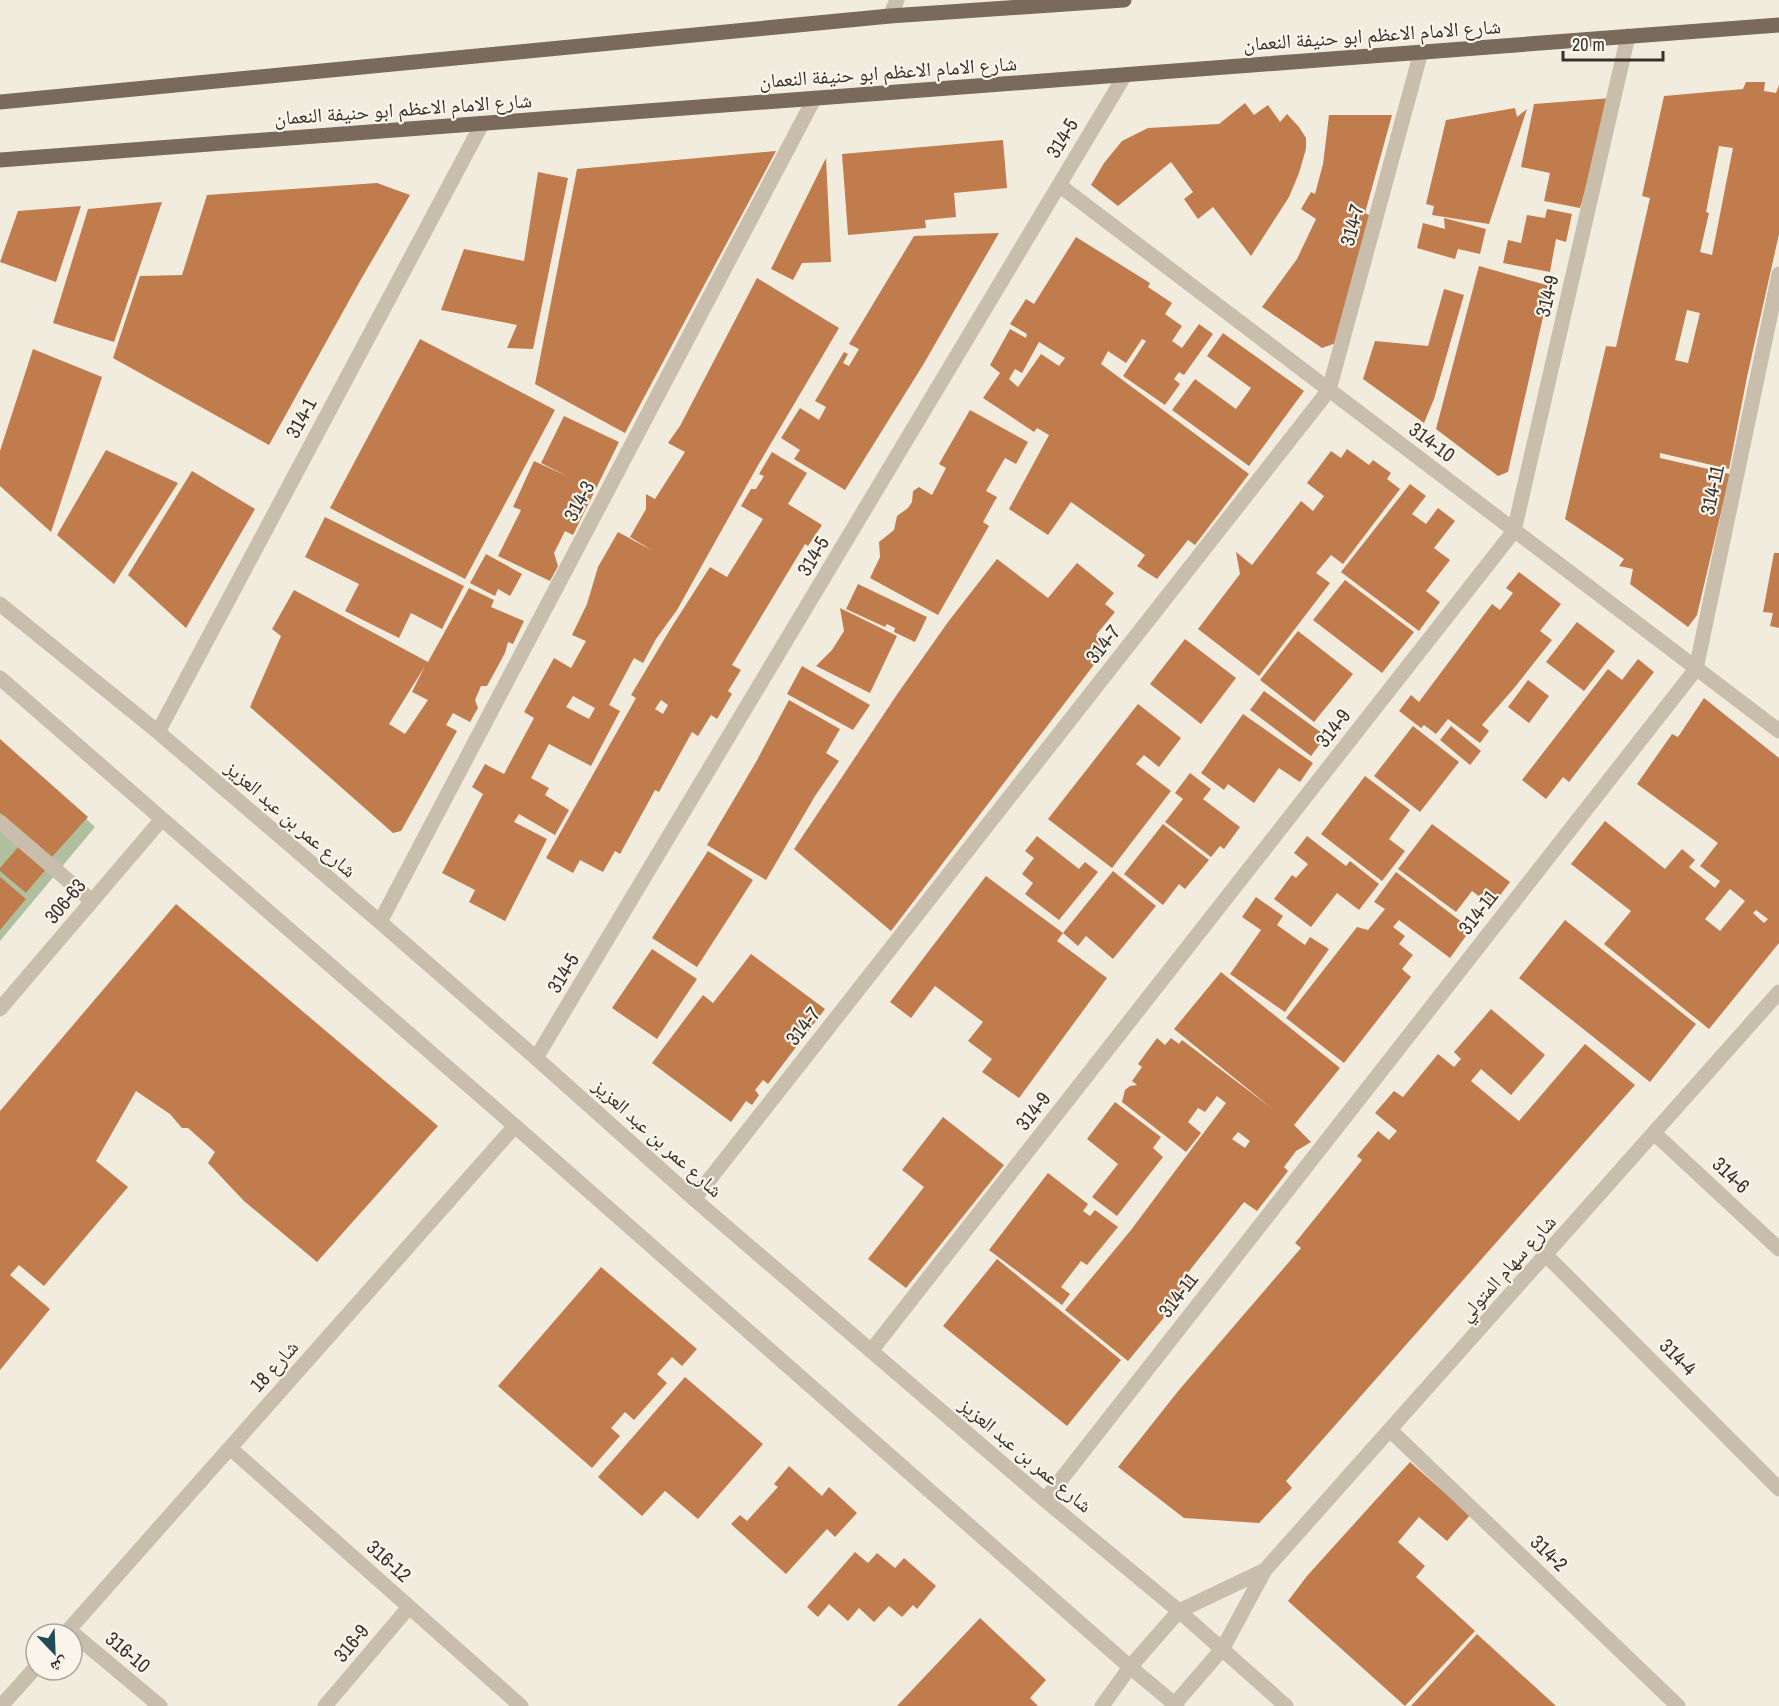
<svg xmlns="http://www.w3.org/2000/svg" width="1779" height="1706" font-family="'Archivo Narrow','Noto Naskh Arabic',sans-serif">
  <rect width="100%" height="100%" fill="#f2ecdf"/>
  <path fill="#b0c09f" d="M0 740 95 827 0 941Z"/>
  <path fill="#c17c4e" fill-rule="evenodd" d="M1746 82H1765L1764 91 1776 93 1779 85V234L1747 377 1729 469 1660 453V458L1730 474 1697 615 1688 627 1630 584 1633 569 1619 566 1624 559 1565 519 1606 346 1616 347 1650 198 1642 196 1664 96 1743 89ZM1719 146 1733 148 1712 255 1700 252 1709 213 1706 212ZM1687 310 1700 313 1688 363 1675 360Z
    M1612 98 1580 208 1544 201 1550 173 1521 167 1534 104Z
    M1245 103 1254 115 1268 105 1280 122 1287 114 1299 127 1306 138V149L1299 173 1289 197 1251 256 1213 207 1198 219 1184 199 1193 192 1171 162 1118 206 1091 185 1104 163 1122 141 1148 128 1219 124Z
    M1515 108 1517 117 1527 109 1489 224 1432 215 1434 206 1426 204 1446 120Z
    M1329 115H1392L1365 213 1373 217 1336 343 1322 348 1262 307 1297 259 1316 219 1301 209 1311 192 1315 194 1323 164Z
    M1003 140 1007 188 954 193 956 217 925 220 926 228 848 235 842 154Z
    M776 151 625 433 535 384 577 169Z
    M826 158 831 262 802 263 793 280 771 269Z
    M538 172 568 178 533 349 507 348 517 325 441 310 464 249 524 261Z
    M377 183 410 195 360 281 269 445 113 358 140 276 182 275 207 195Z
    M162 202 114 342 53 323 88 209Z
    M81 206 56 282 0 262 18 211Z
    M1547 209 1572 214 1566 242 1556 239 1550 272 1503 263 1508 240 1521 243 1527 215 1545 218Z
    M1444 218 1486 229 1480 254 1458 249 1455 259 1417 248 1423 223 1445 229Z
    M999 233 923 365 845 490 794 459 800 450 781 438 800 408 819 420 826 407 815 401 844 352 848 354 843 363 849 366 859 349 849 344 914 236Z
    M1076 237 1150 283 1148 287 1172 303 1165 314 1182 326 1172 341 1182 348 1199 324 1213 334 1184 375 1179 372 1174 379 1180 384 1165 405 1123 376 1146 341 1142 339 1126 363 1108 351 1101 364 1249 474 1195 545 1188 540 1157 579 1137 566 1145 555 1071 502 1048 535 1009 509 1049 435 1037 428 1034 432 983 398 1000 373 990 365 1010 329 1026 338 1027 334 1010 324 1026 299 1034 304ZM1039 342 1065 358 1059 366 1041 354 1018 387 1009 379 1015 369 1022 373Z
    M1479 266 1550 286 1508 472 1498 476 1436 429Z
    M757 278 839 328 757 467 677 610 656 639 643 663 634 658 609 705 620 711 591 766 549 744 531 778 549 788 545 795 569 810 555 835 519 814 514 822 547 839 505 921 469 902 475 890 442 873 483 794 472 787 485 764 504 774 534 718 524 712 554 658 571 668 586 641 572 635 587 604 598 567 618 532 653 551 630 537 646 509V494L655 499 685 452 668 443 680 426ZM573 696 595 708 589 719 566 707Z
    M1444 289 1464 295 1434 399 1424 423 1363 379 1375 341 1428 346Z
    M1223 333 1304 391 1249 466 1172 410 1195 379 1236 409 1251 388 1207 356Z
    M420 339 555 410 465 579 330 508Z
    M33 349 102 377 51 532 0 486V451Z
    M970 410 1028 442 1016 464 1005 458 986 491 997 497 983 522 989 526 938 615 870 578 880 557 879 542 894 530 897 516 908 508 912 502 913 491 919 487 932 495 946 468 939 464Z
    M564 416 619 442 573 535 565 531 554 553 558 566 550 581 498 556 521 510 513 507 534 461 569 477 541 463Z
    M1347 449 1369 465 1373 460 1391 473 1387 479 1400 489 1343 564 1331 555 1316 573 1330 583 1259 676 1198 629 1240 574 1236 552 1252 565 1301 501 1313 511 1324 496 1307 483 1331 451 1341 458Z
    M106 450 178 483 114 584 57 535Z
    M772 452 807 473 788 504 822 525 808 546 805 544 732 665 741 670 728 691 732 694 717 719 711 715 698 736 692 732 659 792 655 790 620 854 615 851 603 872 580 860 573 873 546 858 636 698 631 695 671 628 710 567 727 577 763 519 741 506 751 489H756L764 476 759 474ZM661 700 668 705 663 714 655 709Z
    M192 471 255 509 186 628 128 575Z
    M1410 484 1426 496 1412 514 1426 524 1438 508 1455 521 1434 548 1450 560 1426 591 1440 602 1419 631 1341 572Z
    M325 517 464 586 442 629 411 613 399 638 345 611 359 584 305 557Z
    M1774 553H1779V628L1770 626 1773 613 1763 612Z
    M486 554 522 574 510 596 498 589 495 596 470 583Z
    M997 559 1048 598 1077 563 1114 593 1105 604 1115 612 1096 635 1109 645 891 931 794 849 898 693 948 622Z
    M1519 572 1561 604 1540 631 1552 640 1515 687 1482 725 1489 731 1480 743 1448 719 1436 734 1424 725 1421 728 1399 711 1411 695 1419 702 1492 604 1500 610 1513 593 1506 588Z
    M1345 580 1414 632 1382 673 1313 620Z
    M858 584 927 617 915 642 894 632 895 628 887 624 885 627 846 609Z
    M469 588 494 600 491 607 524 621 513 644 508 642 505 653 487 686H481L475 700 478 708 470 722 453 713 446 725 457 731 401 831 393 833 250 707 281 636 272 629 294 590 428 662ZM425 666 412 692 428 700 405 734 389 724Z
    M840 608 897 636 870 693 816 666 832 650 844 631Z
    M1577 622 1615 651 1584 691 1546 662Z
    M1298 631 1353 674 1314 722 1260 680Z
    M1185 639 1236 678 1201 724 1150 684Z
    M1638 659 1654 672 1569 782 1563 777 1546 799 1522 780 1608 669 1622 680Z
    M802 666 870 705 853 730 787 694Z
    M1528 680 1549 696 1529 723 1508 707Z
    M1264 691 1326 736 1311 756 1250 710Z
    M1704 698 1779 758V943L1709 1029 1604 944 1631 911 1571 864 1605 821 1665 869 1682 849 1695 860 1689 867 1715 888 1720 881 1700 866 1718 843 1637 784 1672 734 1678 737ZM1730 889 1745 901 1720 931 1705 919ZM1756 910 1768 919 1764 923 1753 913Z
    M789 700 840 729 826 753 839 761 815 796 766 880 707 845 756 762Z
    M1138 704 1181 738 1159 767 1144 755 1136 764 1171 791 1112 868 1048 819Z
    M1243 714 1313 763 1300 782 1279 768 1254 803 1228 784 1224 790 1201 773Z
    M1413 726 1459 762 1420 812 1374 776Z
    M1451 726 1481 751 1470 765 1440 740Z
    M0 739 88 817 51 858 0 813Z
    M1190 773 1211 789 1203 799 1240 827 1224 849 1220 846 1211 857 1165 822 1183 799 1175 793Z
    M1365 776 1410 810 1389 839 1405 851 1382 881 1321 834Z
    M1163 824 1209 860 1185 889 1179 884 1163 905 1124 874Z
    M1432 824 1510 882 1492 906 1472 891 1456 912 1398 869Z
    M1037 836 1079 869 1085 862 1098 872 1059 920 1025 894 1033 883 1022 874 1034 858 1025 851Z
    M1307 836 1346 866 1350 861 1379 884 1359 910 1337 893 1311 927 1274 899 1292 875 1296 878 1308 864 1294 853Z
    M20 845 47 868 26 893 0 871V868Z
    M708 851 753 880 697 967 652 938Z
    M1113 871 1156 906 1113 959 1086 936 1078 946 1063 933Z
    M1396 872 1471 929 1450 958 1399 920 1393 927 1405 936 1399 944 1413 955 1402 969 1411 977 1344 1063 1286 1018 1357 927 1368 930 1385 909 1374 902Z
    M986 876 1063 933 1057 941 1107 978 1019 1098 982 1072 992 1059 968 1041 983 1022 935 986 911 1018 890 1002Z
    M0 877 26 899 0 930Z
    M1256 897 1283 916 1277 925 1305 945 1310 937 1329 949 1285 1012 1230 974 1261 930 1242 917Z
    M176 904 438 1126 317 1262 244 1201 208 1163 215 1152 188 1128H182L170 1114 136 1091 96 1161 128 1187 44 1286 19 1265 10 1275 50 1309 0 1370V1111Z
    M1565 920 1696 1024 1650 1082 1519 978Z
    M652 949 697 979 657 1039 612 1008Z
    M751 954 825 1009 768 1084 763 1080 755 1090 759 1095 752 1105 746 1101 731 1122 652 1063 703 995 713 1003Z
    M1221 972 1340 1068 1294 1125 1311 1142 1296 1151 1284 1167 1288 1171 1257 1211 1244 1202 1186 1275 1194 1281 1128 1361 1065 1310 1131 1230 1226 1103 1217 1096 1205 1112 1198 1108 1188 1122 1201 1133 1186 1152 1122 1102 1125 1090 1130 1086 1137 1085 1132 1081 1142 1067 1138 1064 1157 1038 1165 1045 1171 1038 1179 1044 1182 1040 1274 1110 1174 1029ZM1238 1132 1250 1141 1245 1148 1232 1139Z
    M1491 1009 1545 1055 1511 1095 1481 1069 1471 1081 1519 1121 1585 1044 1635 1085 1286 1481 1292 1488 1259 1523 1184 1518 1118 1467 1179 1390 1301 1248 1295 1243 1362 1160 1357 1156 1378 1131 1389 1140 1397 1131 1375 1113 1394 1091 1403 1097 1438 1054 1454 1067 1461 1059 1454 1052Z
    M1115 1102 1161 1137 1153 1148 1163 1157 1117 1216 1092 1197 1118 1164 1087 1139Z
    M943 1117 1004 1165 906 1288 868 1259 924 1187 902 1170Z
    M1048 1173 1088 1204 1083 1211 1090 1216 1095 1210 1118 1227 1087 1265 1081 1261 1061 1287 1070 1294 1062 1305 989 1250Z
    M997 1259 1121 1360 1067 1426 943 1326Z
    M601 1267 697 1349 682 1366 672 1357 657 1374 667 1383 634 1420 625 1412 611 1428 620 1436 592 1468 498 1386Z
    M685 1377 763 1444 698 1519 665 1491 642 1516 598 1477Z
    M1410 1462 1470 1515 1447 1541 1419 1517 1398 1542 1425 1566 1416 1577 1475 1631 1405 1706 1288 1601 1307 1576Z
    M789 1466 822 1496 829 1487 857 1513 835 1537 827 1529 786 1574 731 1524 740 1515 747 1521 778 1487 774 1484Z
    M855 1552 868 1563 877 1553 895 1568 904 1558 936 1586 917 1609 913 1605 902 1617 889 1606 874 1622 859 1608 848 1621 829 1604 818 1617 807 1607Z
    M980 1618 1046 1680 1030 1698 1038 1706H897Z
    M1477 1634 1556 1706H1411Z"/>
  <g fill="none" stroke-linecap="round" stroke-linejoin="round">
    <path stroke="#c9beab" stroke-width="15" d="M890 16 897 0
      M1059 185 1779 731
      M0 604 158 732 380 922 536 1058 694 1199 1045 1500 1179 1611 1286 1706
      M0 678 515 1126 1130 1667 1177 1706
      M158 732 482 124
      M0 822 92 901
      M380 922 814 99
      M0 1009 162 819
      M536 1058 1125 75
      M1654 1133 1779 1249
      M694 1199 1329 390 1421 52
      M1546 1255 1779 1489
      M871 1351 1514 531 1628 36
      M1390 1430 1678 1706
      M230 1448 521 1706
      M1045 1500 1696 669 1779 274
      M69 1630 160 1706
      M65 1634 515 1126
      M1 1706 36 1667
      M325 1706 409 1607
      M1102 1706 1130 1667 1179 1611 1265 1570
      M1173 1706 1223 1648 1265 1570 1779 992"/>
    <path stroke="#796a5c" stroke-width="15" d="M0 102 890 16 1124 0
      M0 160 1779 25"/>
  </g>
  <g text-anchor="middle" stroke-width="4.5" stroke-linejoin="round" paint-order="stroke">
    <g font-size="20" fill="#37302a" stroke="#f9f5eb">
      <text transform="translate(1372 35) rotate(-4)" y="7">شارع الامام الاعظم ابو حنيفة النعمان</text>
      <text transform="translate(888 72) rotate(-4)" y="7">شارع الامام الاعظم ابو حنيفة النعمان</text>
      <text transform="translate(403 109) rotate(-4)" y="7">شارع الامام الاعظم ابو حنيفة النعمان</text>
      <text transform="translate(1062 138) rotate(-59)" y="7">314-5</text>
      <text transform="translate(1352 225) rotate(-75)" y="7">314-7</text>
      <text transform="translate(1547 296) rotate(-77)" y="7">314-9</text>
      <text transform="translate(301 418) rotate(-62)" y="7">314-1</text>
      <text transform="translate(1432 442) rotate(37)" y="7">314-10</text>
      <text transform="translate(1712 490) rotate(-78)" y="7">314-11</text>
      <text transform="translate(579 501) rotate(-62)" y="7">314-3</text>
      <text transform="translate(813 556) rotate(-59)" y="7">314-5</text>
      <text transform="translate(1103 644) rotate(-52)" y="7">314-7</text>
      <text transform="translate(1333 728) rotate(-52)" y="7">314-9</text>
      <text transform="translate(291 819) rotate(41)" y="7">شارع عمر بن عبد العزيز</text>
      <text transform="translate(65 901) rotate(-50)" y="7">306-63</text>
      <text transform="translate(1478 912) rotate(-52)" y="7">314-11</text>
      <text transform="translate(563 973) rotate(-59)" y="7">314-5</text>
      <text transform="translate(803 1026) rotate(-52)" y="7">314-7</text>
      <text transform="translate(1033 1111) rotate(-52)" y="7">314-9</text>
      <text transform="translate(658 1138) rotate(42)" y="7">شارع عمر بن عبد العزيز</text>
      <text transform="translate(1731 1175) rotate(43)" y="7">314-6</text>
      <text transform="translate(1507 1268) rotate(-48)" y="7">شارع سهام المتولي</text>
      <text transform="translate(1178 1295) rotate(-52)" y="7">314-11</text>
      <text transform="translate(1678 1357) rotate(45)" y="7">314-4</text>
      <text transform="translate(274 1366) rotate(-48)" y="7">شارع 18</text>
      <text transform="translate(1026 1455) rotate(40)" y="7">شارع عمر بن عبد العزيز</text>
      <text transform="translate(1549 1553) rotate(44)" y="7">314-2</text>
      <text transform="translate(389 1561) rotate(42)" y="7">316-12</text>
      <text transform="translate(351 1643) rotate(-50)" y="7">316-9</text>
      <text transform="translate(128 1652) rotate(40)" y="7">316-10</text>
    </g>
  </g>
  <g transform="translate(54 1652) rotate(157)"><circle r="28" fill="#f9f5eb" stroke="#aba69e" stroke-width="1.5"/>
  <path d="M0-4.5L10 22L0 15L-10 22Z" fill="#214b57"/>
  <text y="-9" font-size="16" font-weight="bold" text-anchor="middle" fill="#37302a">ش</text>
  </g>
  <path d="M1563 51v9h100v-9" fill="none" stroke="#37302a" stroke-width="3"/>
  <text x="1572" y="51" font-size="18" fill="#37302a" stroke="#f9f5eb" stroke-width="4.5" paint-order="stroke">20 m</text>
</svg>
